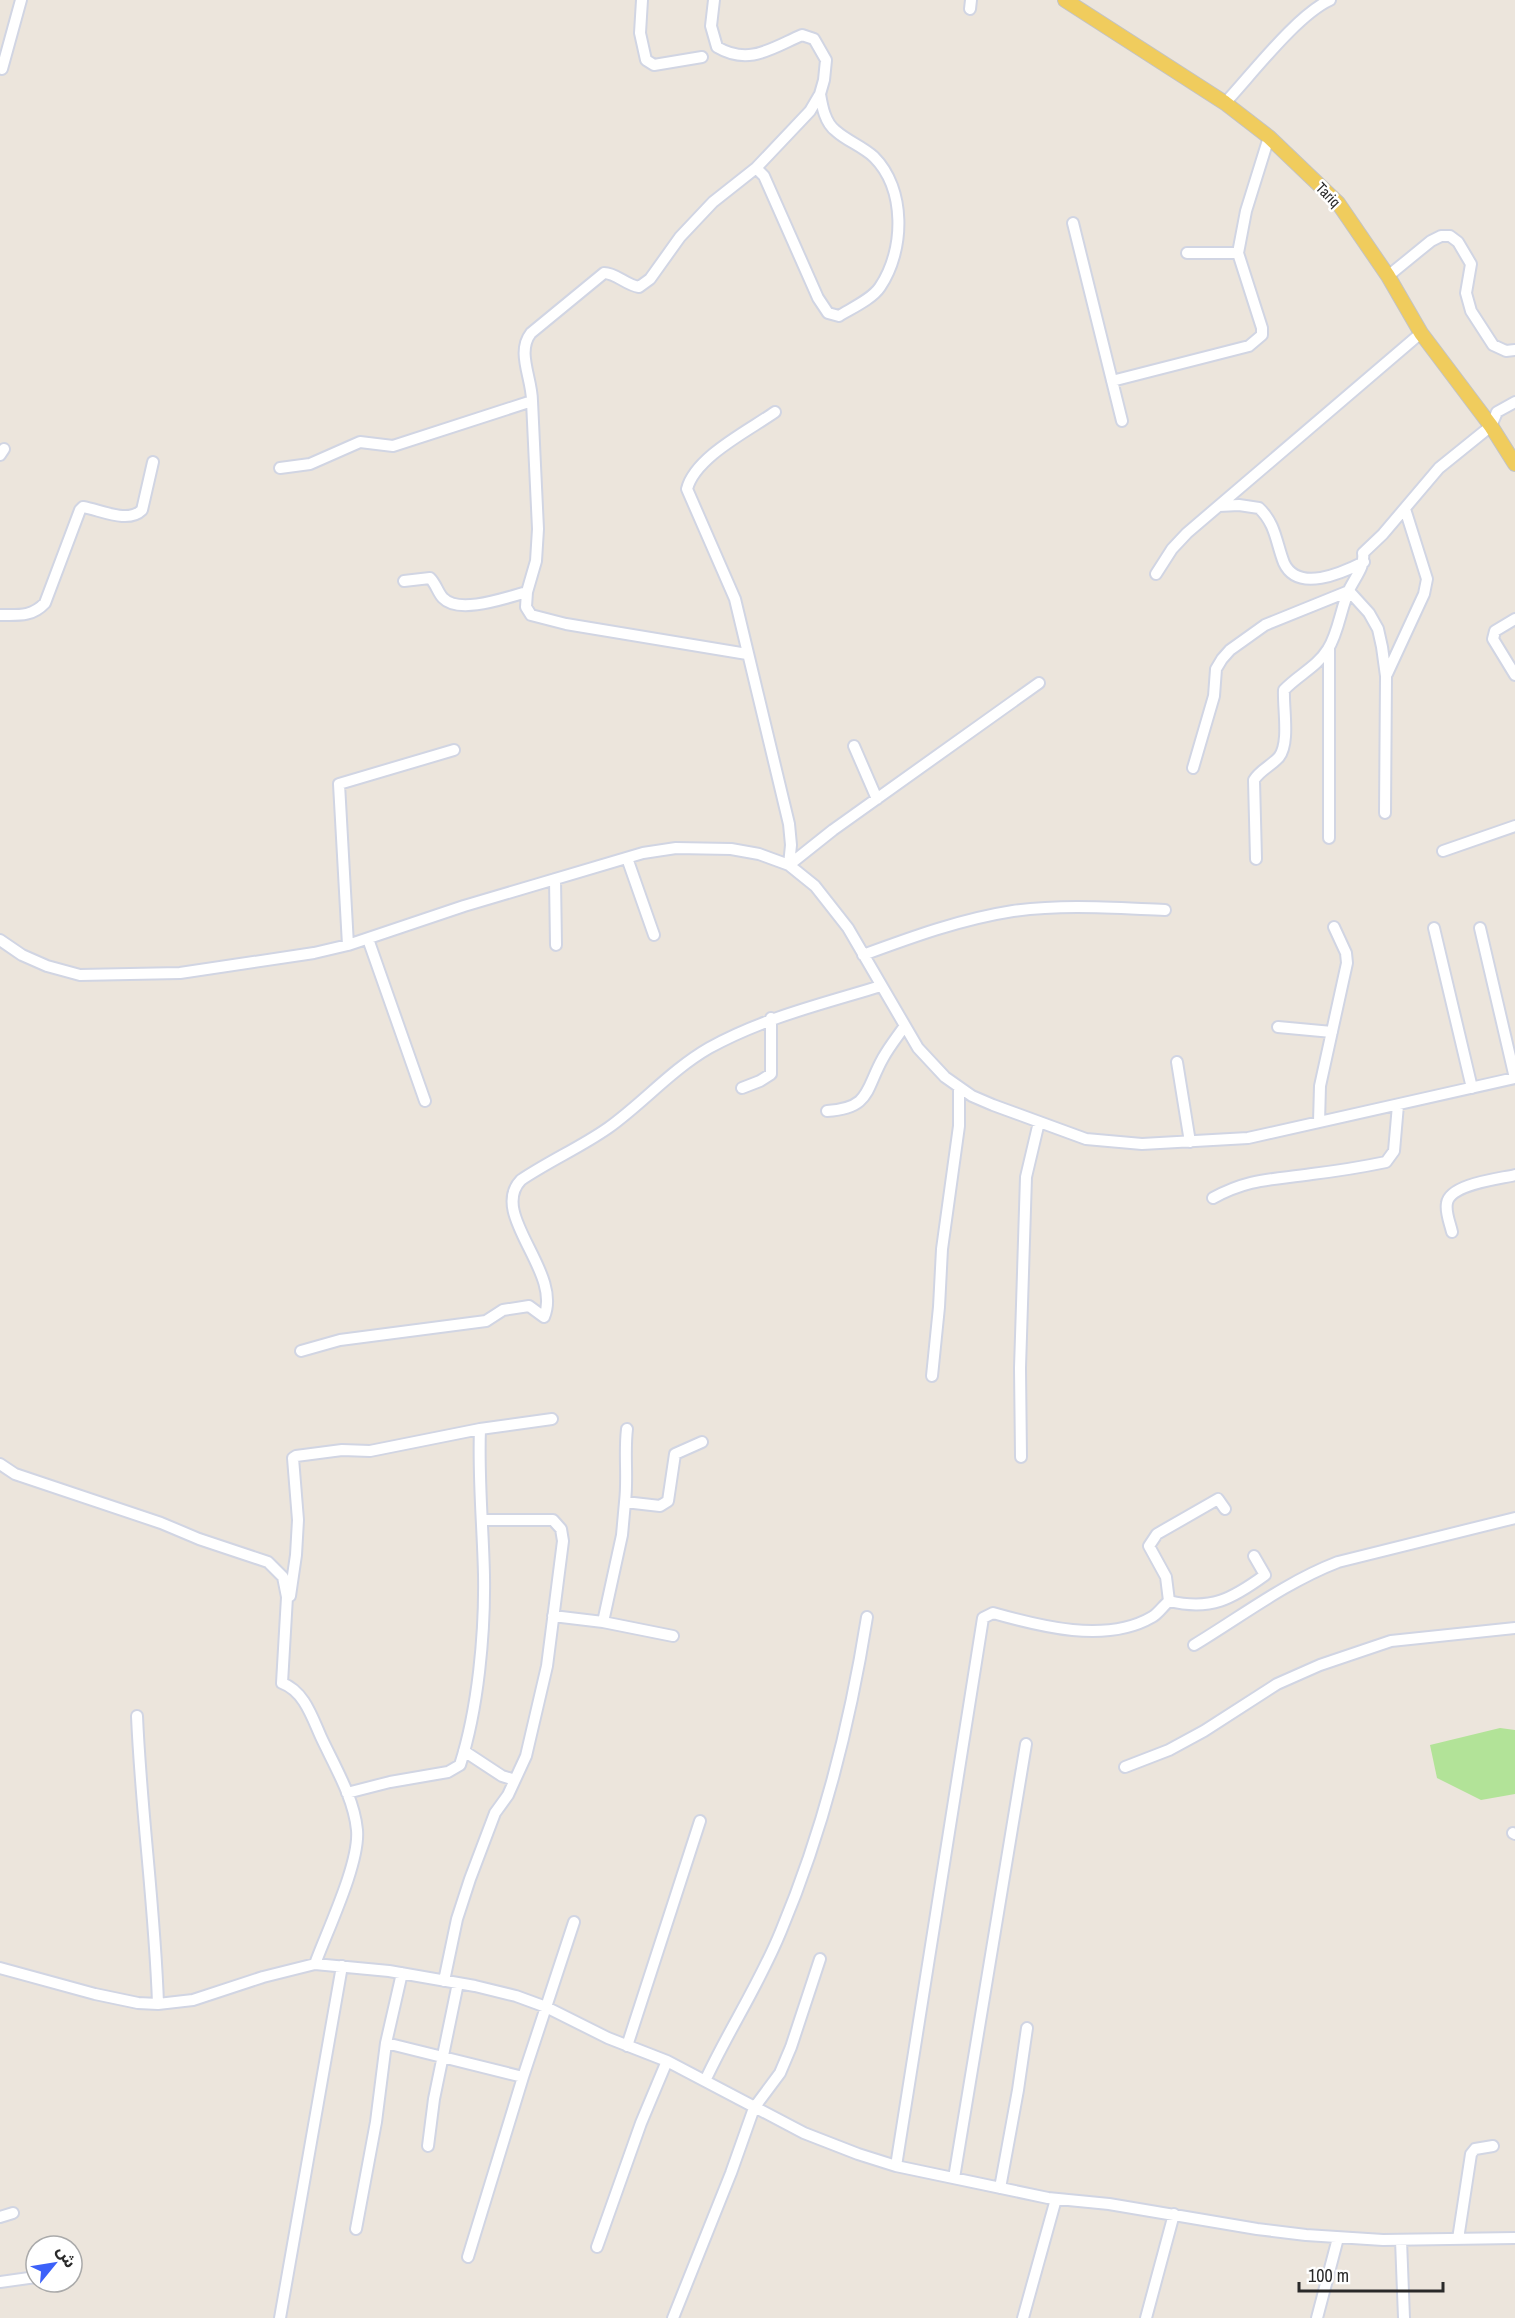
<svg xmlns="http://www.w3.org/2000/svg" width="1515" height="2318" font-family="'Archivo Narrow','Noto Sans Arabic',sans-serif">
  <rect width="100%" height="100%" fill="#ece5dc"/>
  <path fill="#b2e398" d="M1500 1728 1515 1730V1794L1481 1800 1437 1778 1430 1745Z"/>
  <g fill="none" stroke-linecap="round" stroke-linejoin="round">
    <g stroke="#d1d5e3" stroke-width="14">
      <path id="minor" d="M642 0 640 33 646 60 654 65 702 57
        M970 9 971 0
        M2 69 21 0
        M1225 103C1252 74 1297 15 1330 0
        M756 168 764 176 818 298 828 313 839 316C852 308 872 299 880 287 905 250 906 189 874 157 862 146 847 141 836 131 825 123 822 106 820 94
        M1073 223 1122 421
        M1187 253H1238L1246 211 1269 137
        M1388 276 1431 241 1441 236H1450L1458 242 1471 264 1466 293 1471 311 1493 345 1506 351 1515 350
        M1112 381 1249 346 1262 335V328L1238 253
        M532 401C532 378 516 352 531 333L604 273C616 273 626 285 639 287L650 279 680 237 713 202 756 168 810 111 820 94 824 80 826 60 814 39 802 35C772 48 749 66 717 47L711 26 714 0
        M775 412C748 431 695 457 687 489L735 599 789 824 791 845 789 865
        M0 455 4 449
        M280 468 310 464 360 442 393 446 532 401 538 529 536 561 527 592 526 607 531 615 566 624 747 654
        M1219 506 1239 505 1259 508C1276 524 1276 543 1284 563 1298 593 1342 573 1364 562
        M1156 574 1172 549 1187 533 1421 333
        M404 581 430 578C436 584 438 593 443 598 459 615 508 597 527 592
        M0 615C18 615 32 617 45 603L80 510 83 507C101 510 128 524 142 510L153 462
        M1515 619 1495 631 1493 639 1515 675
        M1329 648V838
        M1387 674 1424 594 1427 579 1405 509
        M854 746 877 799
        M1193 768 1214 696 1216 669 1222 659 1230 650 1265 625 1349 591 1369 613 1378 629 1382 647 1386 676 1385 813
        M1443 851 1515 826
        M627 858 654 935
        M1256 859 1254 780C1260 770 1271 766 1279 757 1290 743 1283 708 1284 690 1298 675 1317 667 1328 649 1339 632 1341 606 1350 588 1356 576 1365 566 1363 553L1383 534 1439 468 1491 426 1497 412 1515 402
        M789 865 833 830 1039 683
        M555 879 556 945
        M1434 928 1472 1088
        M1480 928 1515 1078
        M368 939 425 1101
        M0 940 22 955 47 966 80 975 180 973 314 953 348 945 464 906 643 853 676 848 731 849 759 854 789 865 815 886 848 928 918 1048 945 1077 972 1096 993 1105 1086 1139 1142 1144 1248 1138 1515 1078
        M348 945 339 784 454 750
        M863 955C912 937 961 919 1013 911 1064 904 1114 908 1165 910
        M1278 1027 1332 1032
        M1177 1062 1190 1142
        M742 1088 760 1081 771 1074V1018
        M827 1111C871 1108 865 1090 883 1058 889 1047 897 1037 904 1027
        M1319 1122 1320 1086 1347 963 1346 953 1334 927
        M1213 1198C1250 1178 1272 1180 1312 1174 1337 1171 1362 1167 1386 1162L1394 1151 1398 1105
        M1452 1232C1450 1223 1445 1212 1447 1203 1450 1184 1498 1179 1515 1175
        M301 1351 340 1340 486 1321 503 1310 529 1306 544 1317C563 1272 488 1214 521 1180 549 1161 581 1147 608 1128 643 1103 671 1070 709 1048 763 1018 822 1004 881 986
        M932 1376 939 1307 942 1249 959 1126V1087
        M1021 1457 1020 1368 1026 1177 1039 1122
        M0 1464 15 1474 161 1523 199 1539 268 1562 283 1577 287 1597 282 1683C304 1691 312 1717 321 1737 334 1765 354 1798 357 1830 360 1863 327 1931 315 1964
        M625 1502C628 1477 624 1454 627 1429
        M290 1596 296 1555 298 1520 293 1458 296 1456 342 1450 370 1451 480 1429
        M1169 1601C1211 1611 1232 1599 1265 1575L1254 1556
        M553 1616 603 1622 673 1636
        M603 1622 622 1535 625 1502 660 1506 668 1501 675 1454 702 1442
        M1194 1645C1242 1616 1286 1582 1338 1562L1515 1518
        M137 1716C141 1812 155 1908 158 2004
        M464 1751 502 1776 515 1780
        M1125 1767 1169 1750 1204 1731 1277 1684 1320 1665 1391 1641 1515 1628
        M347 1793 390 1782 448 1772 460 1765C478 1709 485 1634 484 1575 483 1527 478 1478 480 1429L552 1419
        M1513 1833 1515 1834
        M0 1968 95 1994 138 2003 158 2004 193 2000 263 1977 315 1964 389 1971 475 1986 516 1996 546 2007 608 2038 667 2061 804 2133 858 2154 896 2166 1048 2198 1109 2204 1257 2229 1306 2235 1383 2240 1515 2238
        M444 1981 457 1919 470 1879 495 1813 508 1795 526 1756 547 1666 563 1541 561 1529 553 1520H482
        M386 2043 523 2077
        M627 2046 700 1821
        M705 2081C728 2031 760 1983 781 1931 823 1831 850 1724 867 1617
        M428 2146 434 2099 458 1983
        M896 2166 983 1618 993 1613C1039 1626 1106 1644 1152 1617 1158 1614 1163 1606 1169 1601L1166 1577 1149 1546 1157 1534 1218 1499 1225 1509
        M954 2178 1026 1744
        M1000 2188 1018 2090 1027 2028
        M0 2217 13 2213
        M356 2229 376 2122 386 2043 402 1973
        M1458 2239 1471 2154 1475 2149 1493 2146
        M1401 2240 1404 2318
        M597 2247 641 2123 667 2061
        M468 2257 523 2077 574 1922
        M0 2282 36 2277
        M280 2318 342 1966
        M673 2318 731 2173 754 2108 780 2073 791 2047 820 1959
        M1023 2318 1056 2199
        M1146 2318 1174 2214
        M1317 2318 1338 2238"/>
    </g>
    <g stroke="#c3c3c3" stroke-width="16">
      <path id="major" d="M1065 0 1225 103 1269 137 1338 203 1388 276 1421 333 1491 426 1515 464"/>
    </g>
    <use href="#minor" stroke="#fff" stroke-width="10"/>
    <use href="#major" stroke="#f0cc5d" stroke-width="14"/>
  </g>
  <g text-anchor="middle" stroke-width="5" stroke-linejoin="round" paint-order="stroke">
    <g font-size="15" fill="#2a2a2a" stroke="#fff">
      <text transform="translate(1328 195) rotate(46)" y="5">Tariq</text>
    </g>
  </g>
  <g transform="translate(54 2264) rotate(60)"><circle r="28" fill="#ffffff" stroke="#aaaaaa" stroke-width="1.5"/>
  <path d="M0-4.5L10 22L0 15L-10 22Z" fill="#3c61f9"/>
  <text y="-9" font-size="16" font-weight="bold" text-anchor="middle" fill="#2a2a2a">ش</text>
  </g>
  <path d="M1299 2282v9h144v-9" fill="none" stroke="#2a2a2a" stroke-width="3"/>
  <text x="1308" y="2282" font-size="18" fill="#2a2a2a" stroke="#ffffff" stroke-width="4.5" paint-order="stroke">100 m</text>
</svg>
